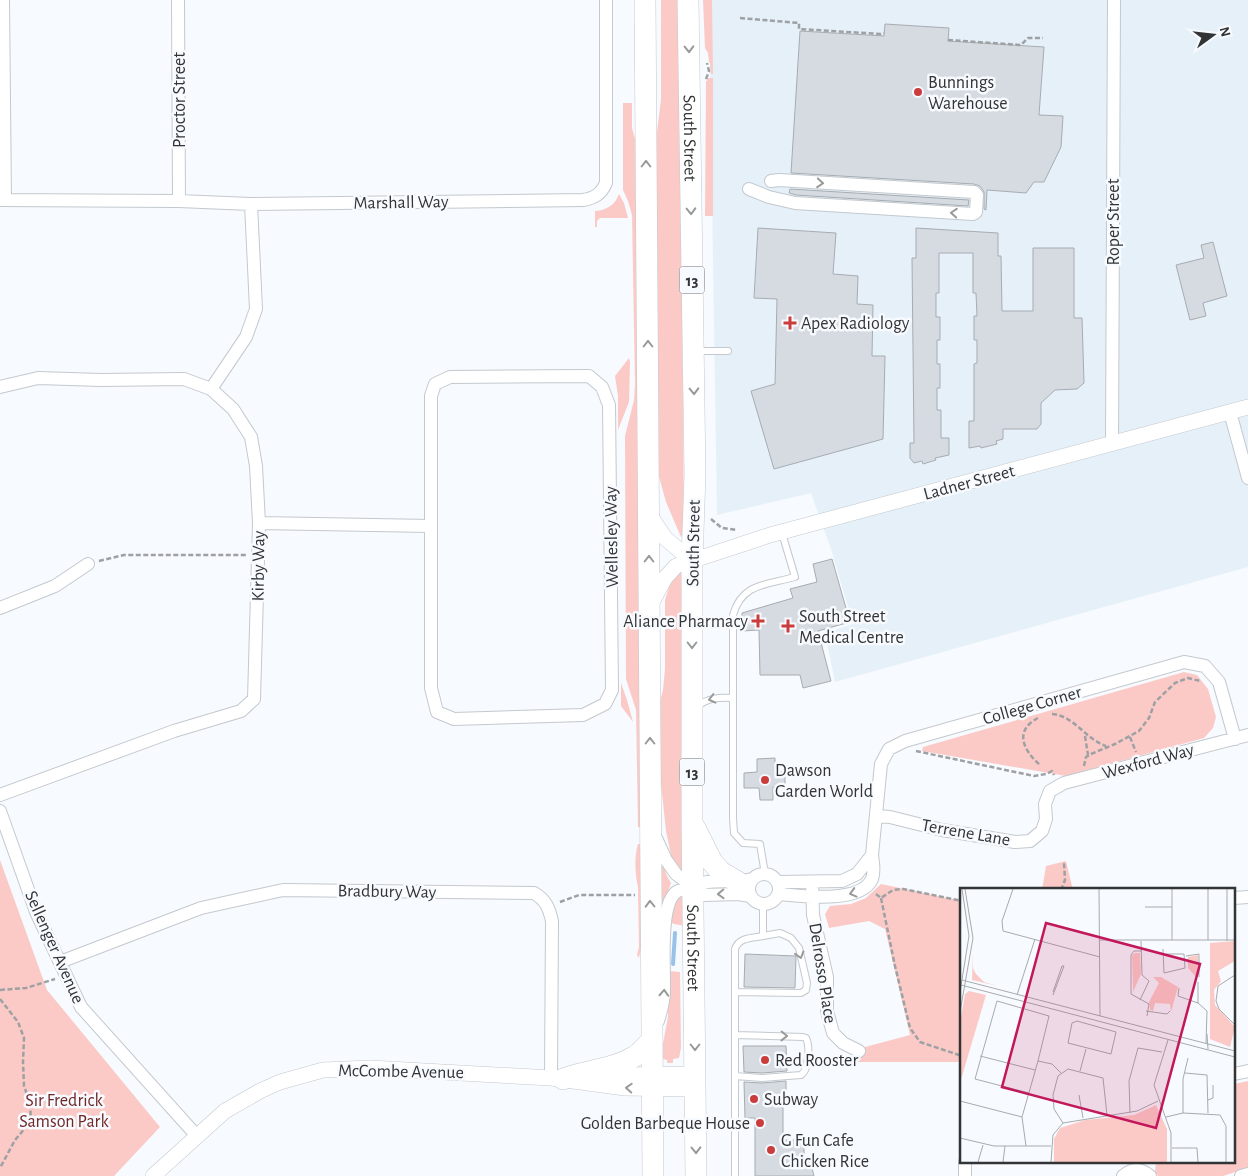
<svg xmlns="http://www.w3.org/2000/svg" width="1248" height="1176" font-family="'Alegreya Sans',sans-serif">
  <rect width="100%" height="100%" fill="#f7fafe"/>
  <path fill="#e6f0f9" d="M709 0H1248V567L835 682 825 633 853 624 831 549 811 493 717 515Z"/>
  <path fill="#fccac6" d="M661 0H680L684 535 681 537 666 502 658 473 656 141 661 99Z
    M703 0H712L713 74H711L710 63 709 62 708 53 705 48Z
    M707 78H713V216H705L706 81H707Z
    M623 103H632V128L637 146 642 827H638L636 710 626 679 625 436 634 400 635 384 632 215 628 201 623 190Z
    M619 194 624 203 628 218H600L597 221V227H595V211C607 210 615 205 619 194Z
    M629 358 630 362 629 402 618 430V396L615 376Z
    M682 571 683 873 673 865 666 831 660 775 658 709 663 690 665 669V600L670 584 678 572Z
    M1184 672 1197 675 1208 689 1216 717 1213 728 1204 738 1066 776 922 751 923 747Z
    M621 683 627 700 633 722 621 706Z
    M638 844H644L643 938 639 958 637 955 639 947 638 887C635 874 634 856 638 844Z
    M660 857 667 876 671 883 661 910Z
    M0 860 47 990 160 1127 114 1176H0Z
    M1066 861 1073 890H1042L1046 866Z
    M881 884 962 901V1062H854L865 1047 910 1035 885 929 869 921 829 928 825 914 830 906 851 904 866 898Z
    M684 895 685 926 674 924 670 922 676 897Z
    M668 971 680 972 681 1048 679 1058 673 1059V1063H667V1060L663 1059V1043L668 1017Z
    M1248 1081V1168L1223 1176H1158L1155 1172 1156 1162H1234V1084Z"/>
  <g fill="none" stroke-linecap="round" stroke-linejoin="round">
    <path stroke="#99c2eb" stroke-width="4" d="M673 964 675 933"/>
  </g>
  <path fill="#d5dbe0" stroke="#a7acb1" d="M885 24 949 28 948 41 1044 47 1039 115 1063 116 1061 147 1044 182H1034L1026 193 987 190 986 210 984 209V192L980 186 974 184 791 173 800 31 884 36Z
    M790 189 969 200 968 206 796 195 789 193Z
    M758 228 836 233 833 274 858 276 857 304 873 305 872 356H885L883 439 774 469 751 391 775 384 777 299 754 298Z
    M916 228 998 233V256H1001L1002 311H1033V248H1074V318H1082L1084 383 1077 389 1055 390 1041 403V424L1037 429H1003V439L996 441 997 444 981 448 980 446 969 448V421H974V364L977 363V340H974V316H977L976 293H973V253H939V293H936V317H940V340H937V364H940V388H937V410H941V438H949V455L935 458 936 460 923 464 922 461 914 463 910 458V443H914L912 258H916Z
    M1213 242 1227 296 1203 303 1206 316 1190 320 1176 265 1204 258 1201 245Z
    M832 559 850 622 818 631 831 681 803 688 800 675H760L759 630 742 631V613L793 598 790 589 817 582 813 564Z
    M775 758V772H785V787H773V800H760L759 788H744V773L757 772V759Z
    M745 954 796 956 795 988 744 987Z
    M743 1046H786L787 1071 762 1073 744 1072Z
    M786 1081V1100H783V1140H804V1160H810L814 1176H755V1118H745L744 1082 762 1083Z"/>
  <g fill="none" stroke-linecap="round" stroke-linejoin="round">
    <g stroke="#c3c9ce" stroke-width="8">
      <path id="service" d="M697 351H728
        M697 706C709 698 718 697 733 698
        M765 874 760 844 743 843 734 833 733 818V615C742 583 766 585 795 577L782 533
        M735 992 801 993 806 990 807 983 799 948 791 938 780 933 763 936
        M735 1076 762 1078 801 1075C809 1070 810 1046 806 1038L803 1037 735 1035
        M735 1176V949C739 937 752 938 763 936V905"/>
    </g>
    <g stroke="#c3c9ce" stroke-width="14">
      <path id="minor" d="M3 0 5 200
        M178 0 179 201
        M749 189 769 197 795 203 973 214 976 212 977 195 974 192 779 180 771 181
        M0 200 179 201 251 204 583 200C595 198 601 194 606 183V0
        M589 376 602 387 609 405 612 690 605 704 583 715 454 719 437 712 431 688V396L435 384 450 377Z
        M0 387 38 378 101 380 184 379 211 389 233 409 251 437 256 466 259 523 254 699 241 711 174 731 0 795
        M211 389 246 337 256 309 251 204
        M1230 412 1248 478
        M1112 444 1114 0
        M259 523 431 526
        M0 608 55 586 88 564
        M0 811 36 912 81 1007 196 1135
        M877 816 890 817 942 830 1015 842 1030 841 1042 831 1046 819 1045 804 1050 791 1064 783 1248 735
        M655 836 666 860 676 874 704 895 738 894 750 896
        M749 889a15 15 0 1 1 30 0a15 15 0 1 1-30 0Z
        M778 882 842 881 857 874 872 855
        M812 882 813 915 827 977V1011L833 1033 843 1043 859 1051
        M779 894C801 896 861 904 872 879 875 871 873 863 872 855L881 764 889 749 905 741 1184 662 1205 666 1219 682 1235 739
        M1234 898 1248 897
        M60 962 201 908 283 890 534 893C546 900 549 908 552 921L551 1078
        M658 1021C661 1011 664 1002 664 991 665 971 658 901 678 891 682 889 688 889 692 888 697 886 702 883 707 882 723 880 736 883 752 879
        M1234 1074 1248 1071
        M965 1176V1162
        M1123 1176C1132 1168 1141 1168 1150 1176
        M1241 1176 1248 1174"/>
    </g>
    <g stroke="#c3c9ce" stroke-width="16">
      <path id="tertiary" d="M649 514 665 538 692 561
        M650 606 665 578 676 566 770 535 1248 407
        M600 1077 624 1075 695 1074
        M153 1176 225 1111 260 1091 280 1082 323 1070 370 1068 551 1078 625 1088 695 1089"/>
    </g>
    <g stroke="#c3c9ce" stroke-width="22">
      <g id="trunk">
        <path d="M645 0 653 1176"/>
        <path id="s1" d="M688 0 695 474 692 561V821L696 1176"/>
        <path d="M695 828 712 862 721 872 738 882"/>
        <path d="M563 1079C587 1070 613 1070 635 1056 641 1053 647 1045 652 1040"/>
      </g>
    </g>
    <path stroke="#9ea1a4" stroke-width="2.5" stroke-dasharray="5 2.5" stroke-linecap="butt" d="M740 18 799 23V29L881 34 884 33
      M948 40 1021 45 1028 38H1043
      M706 79 709 71 707 63
      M711 519 722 528 737 530
      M99 561 124 555H246
      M1052 714C1075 716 1085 739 1106 746
      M1038 718C1013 731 1024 751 1040 765
      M1085 736 1088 755
      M1130 737 1136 752
      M916 751 1034 776 1046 774 1052 771 1054 775
      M1084 766 1086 757 1091 754 1115 744 1139 731 1149 718 1155 702 1175 683 1188 678 1200 681
      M1061 890 1065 880 1064 862
      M876 894 881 898 893 890 903 889 962 901
      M881 898 895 966 910 1028 920 1042 962 1056
      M560 902 579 895H635
      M0 990 26 988 55 979
      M0 999 18 1022 24 1038 23 1062 24 1086 30 1103 31 1121 15 1140 0 1168"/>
    <use href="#service" stroke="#fff" stroke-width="6"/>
    <use href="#minor" stroke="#fff" stroke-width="12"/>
    <use href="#tertiary" stroke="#fff" stroke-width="15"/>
    <use href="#trunk" stroke="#fff" stroke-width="21"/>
  </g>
  <defs><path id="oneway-chevron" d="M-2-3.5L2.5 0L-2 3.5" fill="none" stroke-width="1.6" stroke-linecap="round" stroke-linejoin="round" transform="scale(1.25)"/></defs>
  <g stroke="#989a9a">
    <use href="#oneway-chevron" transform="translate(689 49) rotate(89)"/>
    <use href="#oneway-chevron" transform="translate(646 164) rotate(-90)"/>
    <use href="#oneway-chevron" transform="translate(820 183) rotate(4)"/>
    <use href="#oneway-chevron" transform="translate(691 211) rotate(89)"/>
    <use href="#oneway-chevron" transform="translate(954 213) rotate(-176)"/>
    <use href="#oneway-chevron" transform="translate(648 344) rotate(-90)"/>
    <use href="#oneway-chevron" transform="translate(694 391) rotate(89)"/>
    <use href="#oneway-chevron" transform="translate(649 559) rotate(-90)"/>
    <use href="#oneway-chevron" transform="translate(692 645) rotate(90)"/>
    <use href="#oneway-chevron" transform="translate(712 699) rotate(166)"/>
    <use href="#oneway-chevron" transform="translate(650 741) rotate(-90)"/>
    <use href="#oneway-chevron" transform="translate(853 893) rotate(165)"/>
    <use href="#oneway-chevron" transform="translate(721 894) rotate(178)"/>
    <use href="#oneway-chevron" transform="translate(650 904) rotate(-91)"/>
    <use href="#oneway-chevron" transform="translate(800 955) rotate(73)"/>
    <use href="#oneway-chevron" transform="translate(664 993) rotate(-87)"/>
    <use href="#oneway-chevron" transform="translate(784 1036) rotate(1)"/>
    <use href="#oneway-chevron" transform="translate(695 1047) rotate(90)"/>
    <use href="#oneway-chevron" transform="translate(629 1088) rotate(-177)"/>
    <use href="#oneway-chevron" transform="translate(696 1150) rotate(89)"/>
  </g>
  <g fill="#cb3c3d" stroke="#f7fafe" stroke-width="2">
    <circle cx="918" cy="92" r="5"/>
    <path d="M787.5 315.5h5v5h5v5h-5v5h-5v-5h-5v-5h5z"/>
    <path d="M755.5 613.5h5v5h5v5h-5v5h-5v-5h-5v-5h5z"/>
    <path d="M785.5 618.5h5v5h5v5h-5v5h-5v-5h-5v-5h5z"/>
    <circle cx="765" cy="780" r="5"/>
    <circle cx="765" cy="1060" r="5"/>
    <circle cx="754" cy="1099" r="5"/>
    <circle cx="760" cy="1123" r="5"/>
    <circle cx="771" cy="1150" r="5"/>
  </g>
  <g text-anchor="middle" stroke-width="5" stroke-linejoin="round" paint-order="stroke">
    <g fill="#f7fafe" stroke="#6d6f72" stroke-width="1">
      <rect x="679.5" y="266.5" width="25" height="27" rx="4"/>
      <rect x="679.5" y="758.5" width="25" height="27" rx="4"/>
    </g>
    <g font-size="16" font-weight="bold" fill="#323436">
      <text x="692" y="286">13</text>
      <text x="692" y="778">13</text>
    </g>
    <g font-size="18" fill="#323436" stroke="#f7fafe" text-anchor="start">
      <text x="928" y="88">Bunnings<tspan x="928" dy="21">Warehouse</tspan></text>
      <text x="801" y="329">Apex Radiology</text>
      <text x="799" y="622">South Street<tspan x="799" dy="21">Medical Centre</tspan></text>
      <text x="748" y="627" text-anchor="end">Aliance Pharmacy</text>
      <text x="775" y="776">Dawson<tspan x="775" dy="21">Garden World</tspan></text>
      <text x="775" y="1066">Red Rooster</text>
      <text x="764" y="1105">Subway</text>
      <text x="750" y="1129" text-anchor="end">Golden Barbeque House</text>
      <text x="781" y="1146">G Fun Cafe<tspan x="781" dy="21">Chicken Rice</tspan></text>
    </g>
    <g font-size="18" fill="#323436" stroke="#f7fafe">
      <text transform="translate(179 100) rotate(-90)" y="6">Proctor Street</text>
      <text dy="6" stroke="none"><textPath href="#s1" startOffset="138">South Street</textPath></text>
      <text transform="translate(401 202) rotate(-1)" y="6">Marshall Way</text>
      <text transform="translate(1113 222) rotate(-90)" y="6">Roper Street</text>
      <text transform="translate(969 482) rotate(-15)" y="6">Ladner Street</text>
      <text transform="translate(611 537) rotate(-91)" y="6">Wellesley Way</text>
      <text transform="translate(693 543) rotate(-89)" y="6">South Street</text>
      <text transform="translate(258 566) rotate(-89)" y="6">Kirby Way</text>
      <text transform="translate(1032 705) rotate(-16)" y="6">College Corner</text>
      <text transform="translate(1148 761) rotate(-15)" y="6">Wexford Way</text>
      <text transform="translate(966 832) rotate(10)" y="6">Terrene Lane</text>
      <text transform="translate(387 891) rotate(1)" y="6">Bradbury Way</text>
      <text transform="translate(55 947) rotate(66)" y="6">Sellenger Avenue</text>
      <text dy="6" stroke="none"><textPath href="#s1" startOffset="948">South Street</textPath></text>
      <text transform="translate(823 973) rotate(81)" y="6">Delrosso Place</text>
      <text transform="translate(401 1071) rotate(1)" y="6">McCombe Avenue</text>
    </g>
    <g font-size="18" fill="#712826" stroke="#f7fafe">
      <text x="64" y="1106">Sir Fredrick<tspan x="64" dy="21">Samson Park</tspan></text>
    </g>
  </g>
  <g transform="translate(960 888)">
    <rect width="275" height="275" fill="#f7fafe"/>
    <path d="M275 53V73L258 83 261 93 254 102 255 117 275 139 270 159 250 151V55ZM13 64V80L16 86 24 94 38 98 12 92ZM175 65H180L181 86 173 104 172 67ZM238 67 239 86 236 89 228 80V69ZM193 89H201L218 99 211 124 210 116 195 115 193 123 190 122 189 114 199 95ZM9 103 26 107 0 195V135L5 106ZM196 217 207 241V274H94V251L100 240 125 232 174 227Z" fill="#fccac6"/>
    <path fill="none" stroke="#a8abae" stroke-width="1" d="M53 1 42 33 43 43 140 69M139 1 140 128M212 1V52M248 1V52M267 1V53M185 19H212M139 52H275M203 61 204 85 225 80M182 63H174L171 67V106L189 116 187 128M206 66H224L225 80M226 68 239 66V89M275 87 258 98 256 113 259 121 275 137M2 92 275 163M238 94V115L247 123 246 156M1 97 275 169M219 100 218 108 238 115M0 104 9 48 2 1M93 104 102 78H104L93 107M57 107 75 51M180 112 189 93 182 87 181 53M186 123 207 126 210 123M0 124 13 50 5 1M117 133 156 144 151 166 108 155 112 135ZM247 146 248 161M208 152 194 197 211 245V274M54 155 63 120M20 168 75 182M78 173 92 176 101 185M275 181V208M120 183 126 161M225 185 247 187 248 225M119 207 123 230M248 212 253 210V197M0 213 62 229M170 225 169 193 178 160 202 164M223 225V191L228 170M206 229 223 225 260 227 266 238V274M103 235 94 221 93 207 98 188 108 181 143 190 147 227M0 250 34 258H91M66 258 62 229 78 173 89 128 37 113 15 191 69 205M212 260H237L238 274M18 274 23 257M43 274 45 258M91 274 93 247 103 235 177 223 198 213"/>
    <path fill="#c2185b" fill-opacity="0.15" stroke="#c2185b" stroke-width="2.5" d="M86 35 240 76 196 240 42 199Z"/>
    <rect width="275" height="275" fill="none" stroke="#323436" stroke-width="2.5"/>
  </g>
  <g transform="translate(1213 35) rotate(75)" stroke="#f7fafe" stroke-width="4" paint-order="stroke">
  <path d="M0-4L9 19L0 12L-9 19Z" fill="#323436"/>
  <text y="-8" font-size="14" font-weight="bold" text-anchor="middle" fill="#323436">N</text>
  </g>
</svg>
